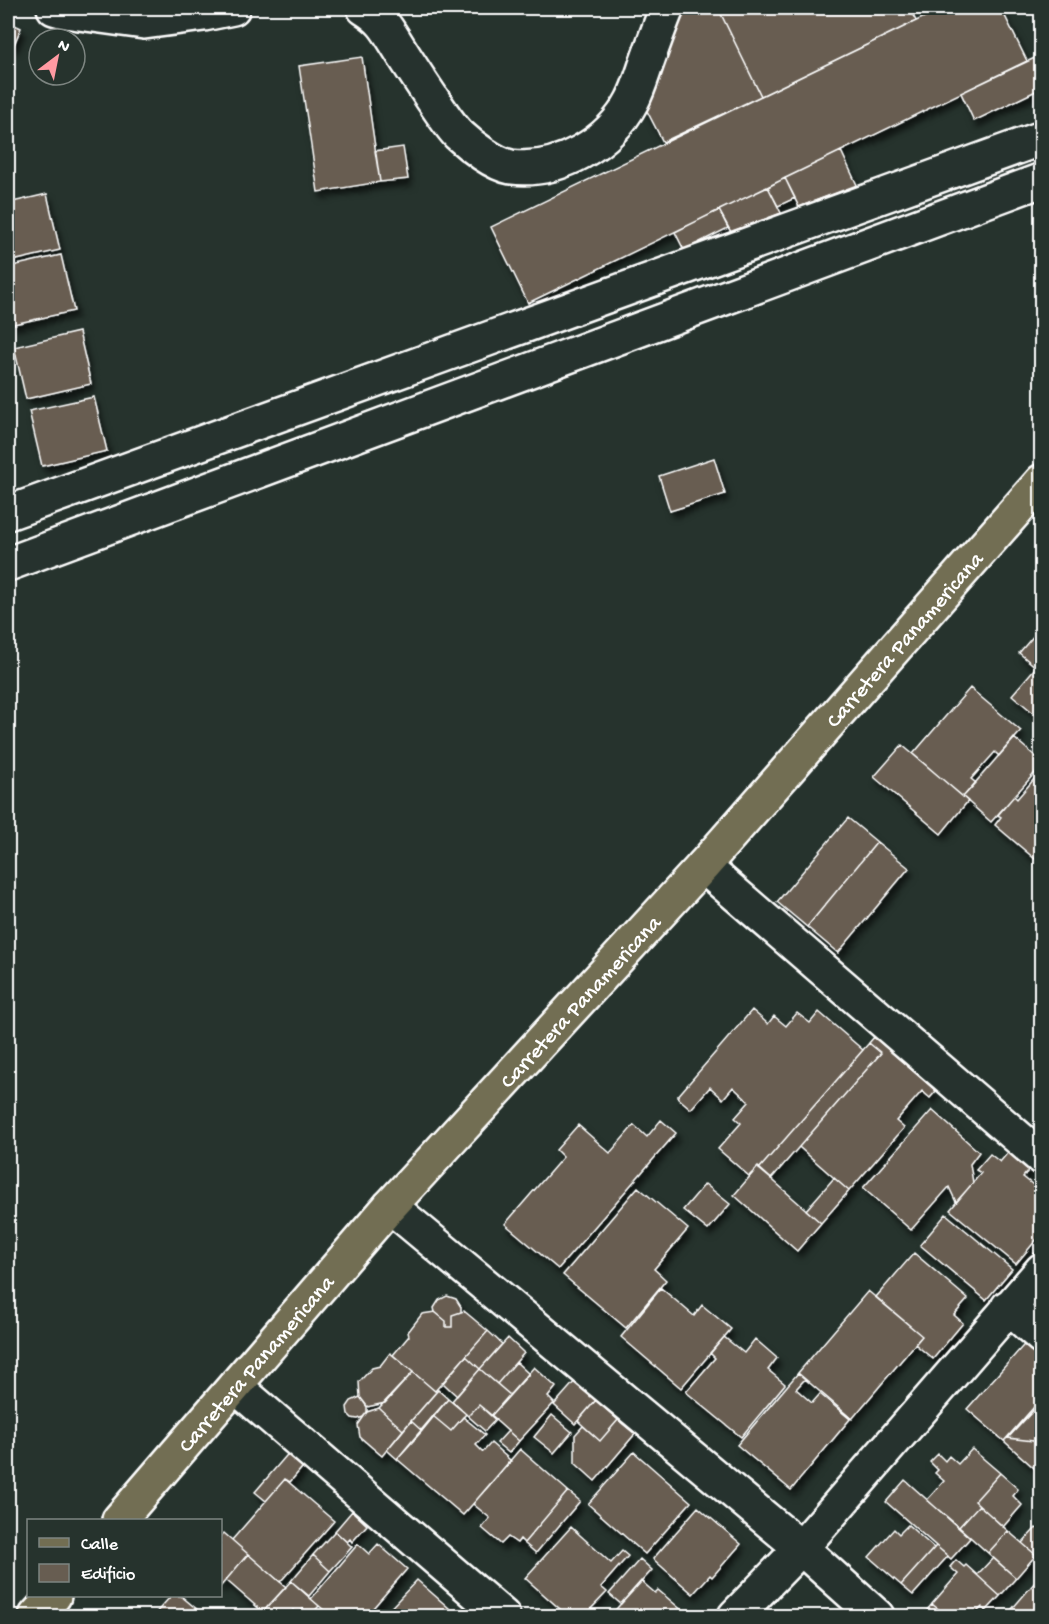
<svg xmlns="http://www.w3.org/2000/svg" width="1049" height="1624" font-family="'Gochi Hand',sans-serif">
  <defs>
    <filter id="shadow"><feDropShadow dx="3.5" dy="6" stdDeviation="3" flood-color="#0009"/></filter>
  </defs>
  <rect width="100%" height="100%" fill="#26332d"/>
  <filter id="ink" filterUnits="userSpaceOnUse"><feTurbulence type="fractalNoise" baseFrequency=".0167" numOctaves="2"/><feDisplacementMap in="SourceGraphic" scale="12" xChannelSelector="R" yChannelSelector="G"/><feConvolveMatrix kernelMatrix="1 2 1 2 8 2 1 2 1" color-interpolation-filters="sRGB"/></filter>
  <g filter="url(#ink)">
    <path fill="#675d51" stroke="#fff" stroke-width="1.5" filter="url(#shadow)" d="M680 8H718L761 96 663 142 644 105 659 78 670 49Z
      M718 8H909L916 21 761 96Z
      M918 8H943L923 17Z
      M943 8H1001L1027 61 528 303 491 227Z
      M8 22 21 28 13 47 8 45Z
      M1041 55 1042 88 974 121 961 93Z
      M362 57 380 182 318 192 299 66Z
      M403 147 408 179 380 182 375 151Z
      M841 151 857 185 799 207 785 178Z
      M785 178 795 198 778 206 768 187Z
      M768 187 781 213 731 232 719 210Z
      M47 194 60 250 8 262V203Z
      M719 210 728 228 684 250 675 232Z
      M61 255 74 311 9 325 8 319V267Z
      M79 332 91 384 26 399 14 347Z
      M94 397 107 451 42 466 29 411Z
      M714 458 725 494 670 511 659 476Z
      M1042 626V660L1036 667 1019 653Z
      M1042 660V720L1012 695Z
      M970 688 1021 731 999 756 995 752 971 779 976 783 963 797 913 754Z
      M1014 738 1042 762V765L991 822 963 797Z
      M902 745 968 801 941 834 874 777Z
      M1042 770V865L995 825 1001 817 998 815 1014 796 1017 799Z
      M848 818 877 842 807 927 777 902Z
      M877 842 909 868 838 953 807 927Z
      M752 1010 768 1024 774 1016 786 1026 797 1013 810 1023 819 1012 863 1050 759 1169 758 1167 749 1176 718 1149 741 1123 735 1118 749 1102 733 1087 723 1099 710 1087 691 1109 677 1097Z
      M874 1037 936 1091 930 1098 922 1091 896 1121 904 1128 849 1191 799 1147 881 1053 869 1043Z
      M869 1043 881 1053 771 1179 759 1169Z
      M932 1110 979 1152 970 1164 973 1183 956 1202 949 1187 911 1230 863 1188Z
      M661 1120 676 1133 558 1269 505 1224 563 1157 556 1150 578 1125 610 1153 634 1125 647 1137Z
      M1016 1143 1037 1160 1023 1177 1042 1192V1233L1016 1264 950 1210 981 1173 976 1170 990 1154 1000 1162Z
      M758 1167 821 1223 797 1251 734 1195Z
      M834 1178 849 1191 821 1223 806 1210Z
      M705 1184 730 1204 708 1230 683 1210Z
      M638 1187 688 1229 654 1269 666 1280 626 1328 563 1275Z
      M946 1214 1012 1269 986 1300 920 1245Z
      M914 1253 968 1299 954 1315 963 1323 933 1359 915 1344 922 1336 876 1297Z
      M661 1288 694 1316 702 1305 731 1329 681 1388 621 1337Z
      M868 1291 922 1336 852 1419 798 1373Z
      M447 1296 456 1299 461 1307V1312L452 1315V1327H446V1321L435 1312 434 1308 439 1300Z
      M464 1311 488 1331 435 1391 393 1355 409 1336 408 1332 422 1314 435 1312 446 1321V1327H452V1315Z
      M488 1331 502 1344 480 1369 466 1356Z
      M724 1337 744 1353 755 1339 777 1358 768 1370 785 1384 741 1437 686 1392 715 1358 710 1353Z
      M508 1338 524 1353 497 1384 480 1369Z
      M1030 1338 1042 1349V1398L1004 1441 967 1409Z
      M390 1353 413 1372 385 1403 367 1407 360 1397 359 1382 372 1368 380 1366Z
      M466 1356 480 1369 457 1396 443 1383Z
      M516 1362 529 1374 510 1395 497 1384Z
      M534 1367 556 1387 548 1397 554 1403 519 1441 491 1416Z
      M480 1369 510 1395 491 1416 479 1405 468 1416 452 1401Z
      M413 1372 436 1392 403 1430 379 1408Z
      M798 1373 805 1379 796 1389 812 1403 820 1394 850 1419 791 1490 737 1445Z
      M575 1381 596 1400 575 1424 554 1405Z
      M438 1390 448 1399 422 1431 411 1421Z
      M360 1397 367 1406V1412L363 1417 358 1419 352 1418 348 1414 347 1407 351 1401Z
      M448 1399 466 1414 451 1431 433 1416Z
      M596 1400 618 1420 600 1441 578 1421Z
      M1042 1401V1442L1008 1438Z
      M479 1405 496 1419 485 1431 468 1416Z
      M379 1408 403 1430 382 1456 360 1437 358 1425 367 1412Z
      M552 1415 572 1432 554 1453 534 1437Z
      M433 1416 451 1431 463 1417 485 1435 476 1445 483 1452 491 1443 511 1461 463 1515 397 1459Z
      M618 1420 635 1434 595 1481 575 1463V1435L583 1426 600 1441Z
      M411 1421 422 1431 397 1459 387 1450Z
      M508 1431 519 1441 509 1453 497 1443Z
      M1007 1438 1042 1442V1475L1004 1441Z
      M292 1449 307 1462 290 1482 285 1479 266 1501 255 1492Z
      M520 1449 568 1491 524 1543 520 1539 517 1543 508 1537 501 1544 482 1528 490 1518 473 1504Z
      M972 1449 1000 1473 975 1501 979 1505 959 1527 927 1500 944 1481 935 1473 938 1470 930 1462 938 1454 945 1461 949 1456 958 1464Z
      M634 1452 691 1502 645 1554 588 1504Z
      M1000 1473 1018 1489 1013 1496 1022 1505 1003 1527 975 1501Z
      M285 1479 334 1521 280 1582 232 1540Z
      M905 1480 970 1538 951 1559 886 1502Z
      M568 1491 580 1501 536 1553 524 1543Z
      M979 1505 1008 1531 988 1553 959 1527Z
      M698 1507 741 1544 712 1577 710 1575 693 1594 653 1559Z
      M352 1511 367 1525 352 1542 350 1539 347 1542 335 1531Z
      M908 1525 934 1548 901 1585 869 1557 894 1529 899 1534Z
      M571 1527 611 1563 622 1551 628 1556 601 1587 607 1592 584 1616H568L525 1578Z
      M1036 1528 1042 1532V1549L1036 1555 1022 1543Z
      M335 1531 352 1547 330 1571 313 1555Z
      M1008 1531 1036 1555 1016 1578 988 1553Z
      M224 1533 248 1554 220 1587V1537Z
      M358 1544 369 1554 378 1544 407 1569 366 1616H331L311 1599Z
      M936 1546 948 1556 913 1595 901 1585Z
      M248 1554 286 1587 263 1612 226 1580Z
      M313 1555 330 1571 309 1596 291 1581Z
      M993 1558 1016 1578 1000 1596 977 1575Z
      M640 1559 652 1570 621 1604 609 1594Z
      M956 1560 964 1567 966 1565 1000 1596 986 1611 982 1607 973 1616H947L932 1604 958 1574 950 1567Z
      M1042 1574V1616H1006Z
      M417 1580 458 1616H383Z
      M291 1581 319 1606 310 1616 303 1609 298 1614 293 1610 287 1616H259Z
      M641 1581 655 1593 658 1590 684 1612 680 1616H610Z
      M171 1596H181L205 1616H153Z
      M932 1604 947 1616H922Z"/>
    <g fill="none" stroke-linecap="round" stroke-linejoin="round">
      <g stroke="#fff" stroke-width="38">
        <path id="minor" d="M54 8 64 11 144 22 204 14 233 8
          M364 8C385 21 388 31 401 51 411 67 421 82 431 97 439 109 448 123 458 134 471 146 494 164 511 167 559 173 610 143 632 101 639 88 643 73 648 59 654 42 660 25 667 8
          M8 513 1042 138
          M8 564 1042 180
          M703 866 1042 1158
          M390 1206 801 1548 877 1616
          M1008 1307 1042 1337
          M235 1386 503 1616
          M735 1616 801 1548 1042 1270"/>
      </g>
      <g stroke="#fff" stroke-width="38">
        <g id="major">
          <path id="s1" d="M119 1520 390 1206 703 866 1042 481"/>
          <path d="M36 1616 54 1596"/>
        </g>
      </g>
      <use href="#minor" stroke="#26332d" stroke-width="33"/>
      <use href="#major" stroke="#726e52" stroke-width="33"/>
    </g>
  </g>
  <g text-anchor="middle" stroke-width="5" stroke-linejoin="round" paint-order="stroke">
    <g font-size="22" fill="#fff" stroke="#26332d">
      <text dy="8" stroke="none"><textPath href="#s1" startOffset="1180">Carretera Panamericana</textPath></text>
      <text dy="8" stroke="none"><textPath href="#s1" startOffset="694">Carretera Panamericana</textPath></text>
      <text dy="8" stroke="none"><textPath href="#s1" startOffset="208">Carretera Panamericana</textPath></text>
    </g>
  </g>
  <rect width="1049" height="1624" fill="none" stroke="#26332d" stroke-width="30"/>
  <rect x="15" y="15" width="1019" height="1594" fill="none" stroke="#fff" stroke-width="2" filter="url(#ink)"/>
  <rect x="27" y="1519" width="195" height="78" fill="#26332d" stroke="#7d8581" stroke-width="1.5"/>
  <rect x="39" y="1538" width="30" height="9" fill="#726e52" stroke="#7d8581" stroke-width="1.5"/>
  <text x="81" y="1549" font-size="18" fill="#ffffff">Calle</text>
  <rect x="39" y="1564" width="30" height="18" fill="#675d51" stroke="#7d8581" stroke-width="1.5"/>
  <text x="81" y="1579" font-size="18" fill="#ffffff">Edificio</text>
  <g transform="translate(57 57) rotate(32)"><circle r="28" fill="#26332d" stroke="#7d8581" stroke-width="1.5"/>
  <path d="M0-4.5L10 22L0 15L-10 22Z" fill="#ff9aa2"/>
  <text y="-9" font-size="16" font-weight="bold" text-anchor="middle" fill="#ffffff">N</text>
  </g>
</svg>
